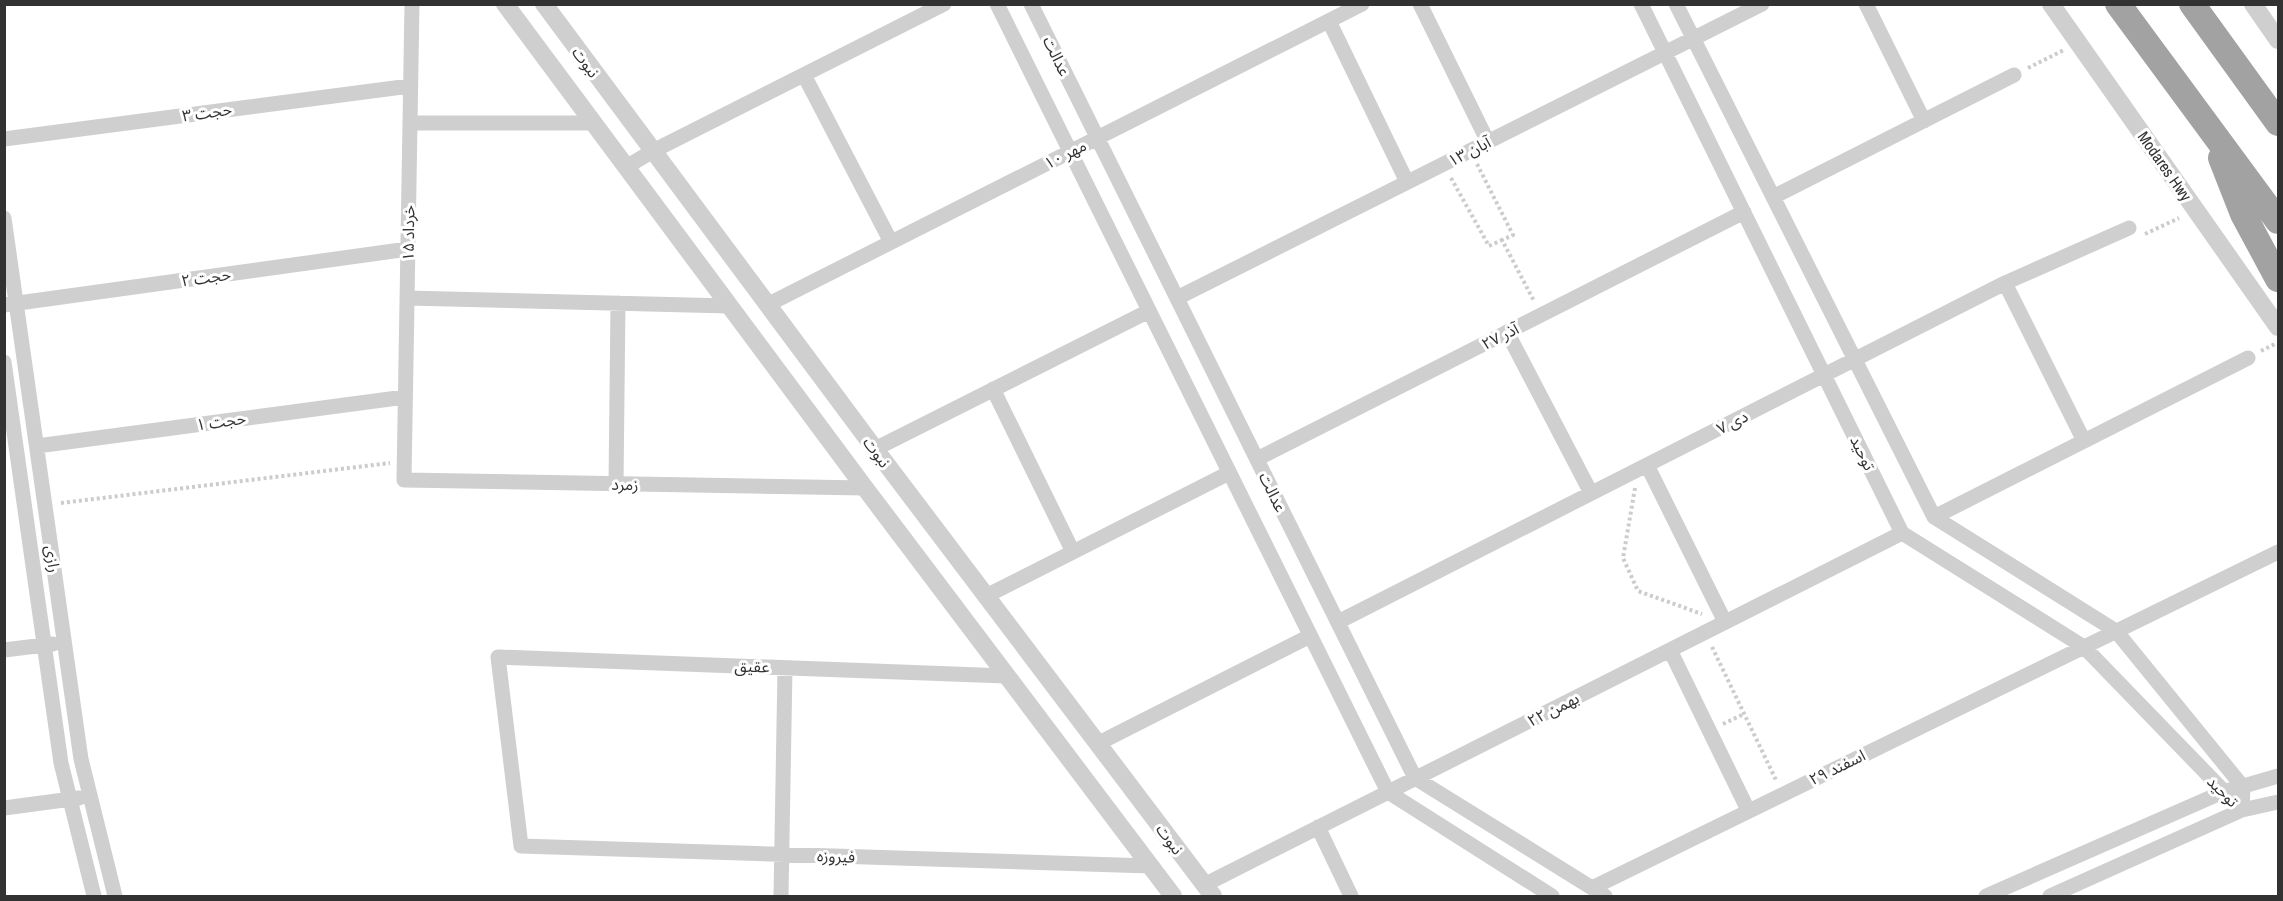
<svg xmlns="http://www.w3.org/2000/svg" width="2283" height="901" font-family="'Archivo Narrow','Noto Sans Arabic',sans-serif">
  <rect width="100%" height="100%" fill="#fff"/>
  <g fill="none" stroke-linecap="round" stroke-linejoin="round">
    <path stroke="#ccc" stroke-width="4" stroke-dasharray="3 3" stroke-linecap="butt" d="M2028 68 2064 50
      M1477 164 1513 235 1502 240 1534 301
      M1451 178 1489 246 1502 240
      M2145 234 2179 218
      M2261 351 2275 344
      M1635 488 1623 558 1638 591 1702 614
      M61 503 390 463
      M1712 647 1776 780
      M1723 724 1744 714"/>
    <path stroke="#cfcfcf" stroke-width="15" d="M412 4 404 480 865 488
      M997 4 1388 792 1552 896
      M1031 4 1415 778 1605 896
      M1420 4 1488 142
      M1641 4 1902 533 2084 647 2242 810
      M1676 4 1934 517 2116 631 2243 787 2242 810
      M1866 4 1924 121
      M1329 21 1407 182
      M804 75 891 242
      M410 123H593
      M4 139 410 86
      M626 167 653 151 944 4
      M1773 197 2014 75
      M4 218 81 759 115 896
      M2005 283 2084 441
      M407 298 729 306
      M1177 298 1762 4
      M4 305 408 249
      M767 305 1362 4
      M1507 332 1591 493
      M4 362 61 763 94 896
      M993 389 1073 552
      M37 446 405 397
      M875 449 1149 311
      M1257 459 1744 212
      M1647 465 1725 622
      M616 484 618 303
      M1934 517 2248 358
      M986 596 1229 473
      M1338 622 2005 283 2129 228
      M4 650 53 644
      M1670 650 1748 810
      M1006 676 498 657 521 846 1150 866
      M1097 744 1310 636
      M4 808 79 798
      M1318 827 1351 896
      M1204 885 1902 533
      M1592 888 2278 552
      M781 896 785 668
      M1986 896 2223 792 2278 776
      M2050 896 2242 810 2278 802"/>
    <path stroke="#cfcfcf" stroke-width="18" d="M505 4 865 488 1173 896
      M544 4 875 449 1213 896
      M2051 4 2278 327
      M2253 4 2278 40"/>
    <path stroke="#a2a2a2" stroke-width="26" d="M2118 4 2278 221
      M2192 4 2278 123
      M2221 158 2243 214 2278 279"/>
  </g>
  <g text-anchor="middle" stroke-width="6" stroke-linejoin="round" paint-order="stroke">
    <g font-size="16" fill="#323232" stroke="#fff">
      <text transform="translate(1057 56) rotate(64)" y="6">عدالت</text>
      <text transform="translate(586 62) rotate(53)" y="6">نبوت</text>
      <text transform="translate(207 112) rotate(-8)" y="6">حجت ۳</text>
      <text transform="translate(1469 151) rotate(-27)" y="6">۱۳ آبان</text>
      <text transform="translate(1065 154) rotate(-27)" y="6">۱۰ مهر</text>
      <text transform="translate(2165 166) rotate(55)" y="6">Modares Hwy</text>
      <text transform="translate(408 233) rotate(-89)" y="6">۱۵ خرداد</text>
      <text transform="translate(206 277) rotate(-8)" y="6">حجت ۲</text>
      <text transform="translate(1500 336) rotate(-27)" y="6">۲۷ آذر</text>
      <text transform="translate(221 421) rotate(-8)" y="6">حجت ۱</text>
      <text transform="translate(1732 422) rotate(-27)" y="6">۷ دی</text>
      <text transform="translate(877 452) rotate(53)" y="6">نبوت</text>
      <text transform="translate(1863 453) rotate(64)" y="6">توحید</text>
      <text transform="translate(625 484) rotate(1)" y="6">زمرد</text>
      <text transform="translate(1273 492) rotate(64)" y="6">عدالت</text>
      <text transform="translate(53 559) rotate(82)" y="6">رازی</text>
      <text transform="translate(752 666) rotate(2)" y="6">عقیق</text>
      <text transform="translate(1553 709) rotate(-27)" y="6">۲۲ بهمن</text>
      <text transform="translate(1837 767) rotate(-26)" y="6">۲۹ اسفند</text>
      <text transform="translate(2223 791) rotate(45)" y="6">توحید</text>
      <text transform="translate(1170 839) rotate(53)" y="6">نبوت</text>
      <text transform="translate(836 856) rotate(2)" y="6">فیروزه</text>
    </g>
  </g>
  <rect width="2283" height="901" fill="none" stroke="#323232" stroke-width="12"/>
</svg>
